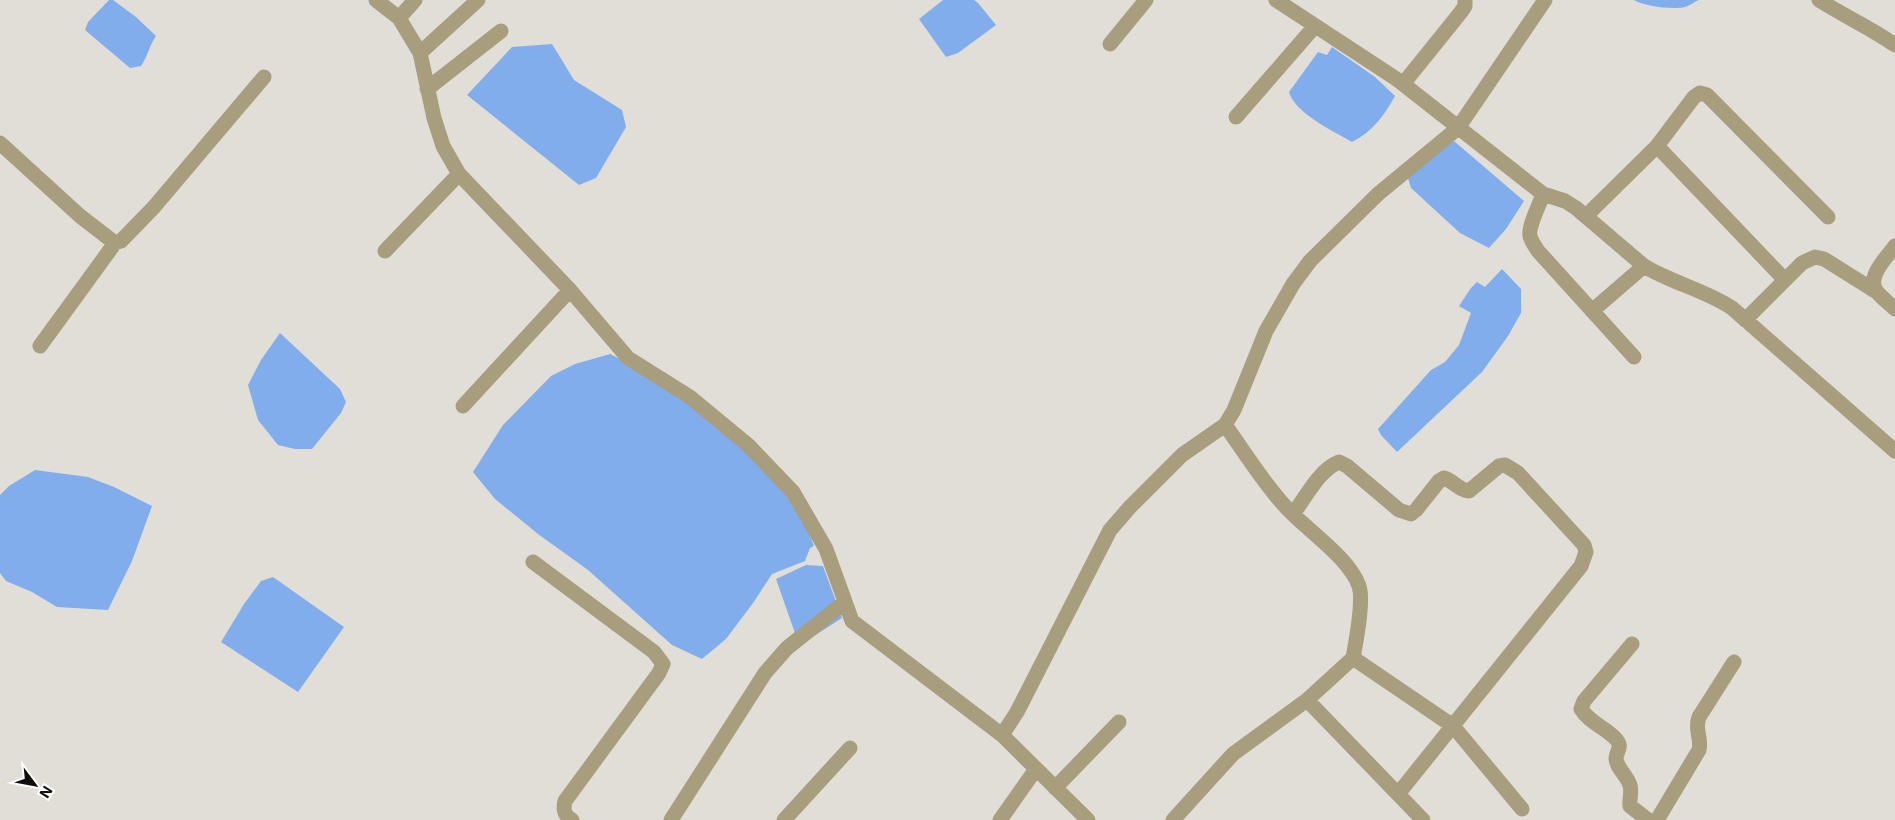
<svg xmlns="http://www.w3.org/2000/svg" width="1895" height="820" font-family="Inter,sans-serif">
  <rect width="100%" height="100%" fill="#e1ded7"/>
  <path fill="#81adec" d="M109 0H113L136 17 156 36C149 46 148 56 141 66L130 68 85 30 88 22Z
    M943 0H974L978 3 996 25 958 53 946 57 919 19Z
    M1634 0H1699C1694 2 1689 6 1685 7 1672 10 1644 6 1634 0Z
    M552 44 574 80 622 110 626 127 596 178 579 185 467 95 512 47Z
    M1332 47 1375 77 1395 96C1384 116 1372 132 1352 142 1333 131 1295 113 1289 92L1318 52 1327 55Z
    M1454 141 1524 201 1506 229 1489 248 1460 233 1411 188 1406 171Z
    M1502 269 1521 289V313L1508 336 1482 372 1397 452 1381 435 1378 429 1431 370 1445 362 1459 345 1471 313 1459 306 1471 288 1477 282 1485 287Z
    M280 333 340 389 346 402 341 413 312 449H295L278 445 258 420 248 385 261 360Z
    M610 354 667 382 793 492 814 546 810 548 805 561 772 574 753 603 726 639 702 659 672 645 588 570 538 534 495 499 473 472 503 425 551 376 575 364Z
    M35 470 88 477 114 487 152 506 132 561 108 610 57 607 32 592 6 581 0 573V495L9 486Z
    M806 565 823 566 842 618 814 636H796L776 579Z
    M273 577 344 627 298 692 221 642 244 604 261 581Z"/>
  <g fill="none" stroke-linecap="round" stroke-linejoin="round">
    <path stroke="#a89d7d" stroke-width="15" d="M376 0 399 18 420 53 434 118 443 146 459 174 570 290 628 358 690 397 748 445 793 492 826 549 852 621 1002 735 1088 820
      M1276 0 1398 80 1543 194 1565 201 1576 208 1644 266C1672 283 1705 290 1732 308L1895 451
      M1819 0C1844 16 1871 28 1895 45
      M399 18 415 0
      M1110 44 1146 0
      M420 53 478 0
      M1403 84 1461 12 1465 6V0
      M427 89 501 31
      M1236 117 1315 26
      M0 143 80 216 115 243 121 241 154 207 264 77
      M1657 146 1785 280
      M1543 194C1540 204 1528 226 1530 236 1531 241 1535 246 1538 251L1634 357
      M1586 216 1657 146 1694 97 1700 93 1707 95 1828 217
      M1895 246C1887 257 1865 278 1877 292 1882 298 1889 303 1895 309
      M385 251 459 174
      M1592 311 1644 266
      M1745 320 1802 263 1815 257 1824 259 1875 291
      M40 346 115 243
      M463 406 570 290
      M1293 514C1306 497 1319 470 1339 462L1347 466 1399 510 1411 514 1416 510 1439 481 1444 478C1454 481 1458 490 1469 491L1499 466 1505 465 1518 473 1584 545 1586 552 1581 566 1398 794
      M533 562 654 652 663 664 659 673 565 801C563 810 564 815 572 820
      M1632 644 1584 701 1581 709C1589 722 1604 727 1614 737 1624 747 1617 749 1616 758 1616 767 1626 775 1629 783 1633 790 1629 798 1630 806L1648 820
      M1353 658 1453 726 1522 809
      M1307 700 1423 820
      M1002 735 1017 712 1110 530 1130 507 1182 455 1225 425 1234 410 1266 331 1293 284 1310 261 1378 194 1458 128 1545 0
      M1055 788 1119 722
      M671 820 765 673 787 648 845 602
      M784 820 850 748
      M1000 820 1036 769
      M1173 820 1233 754 1307 700 1353 658C1356 641 1364 601 1359 586 1349 557 1305 529 1284 505 1262 481 1244 451 1225 425
      M1657 820 1699 750C1702 737 1694 731 1699 717L1734 662"/>
  </g>
  <g transform="translate(35 785) rotate(122)" stroke="#ffffff" stroke-width="4" paint-order="stroke">
  <path d="M0-4L9 19L0 12L-9 19Z" fill="#0e0d0b"/>
  <text y="-8" font-size="14" font-weight="bold" text-anchor="middle" fill="#0e0d0b">N</text>
  </g>
</svg>
